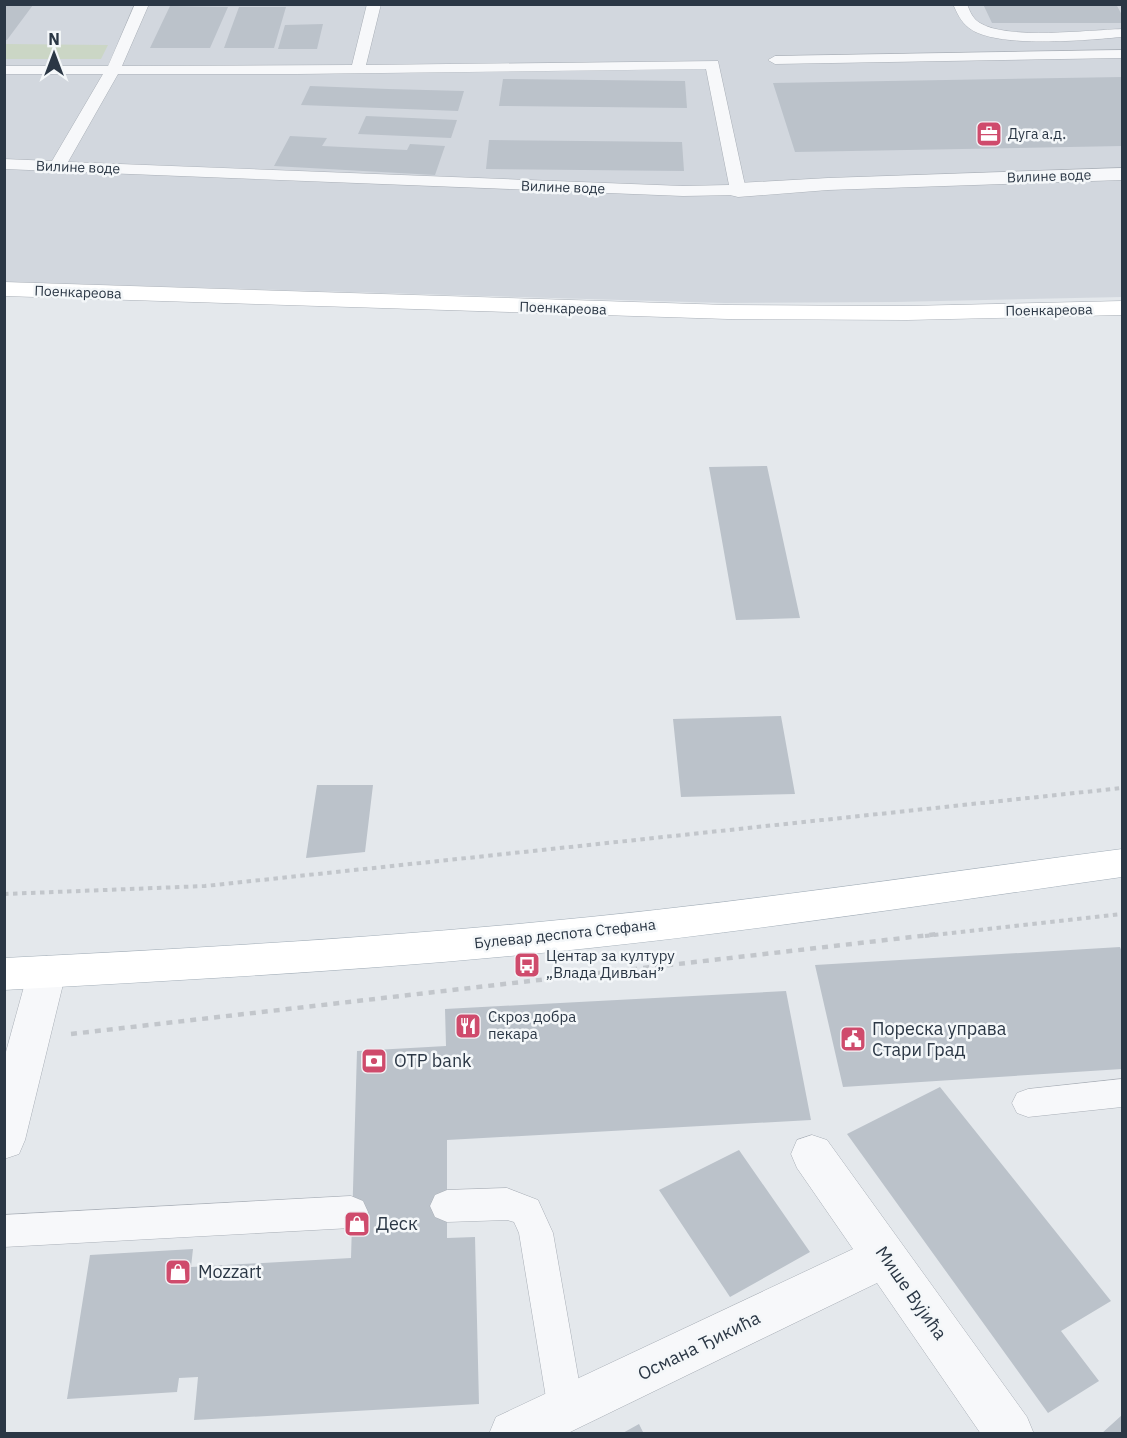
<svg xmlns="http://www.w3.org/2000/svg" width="1127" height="1438" font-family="'IBM Plex Sans',sans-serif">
  <rect width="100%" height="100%" fill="#e4e8ec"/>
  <path fill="#d2d7de" d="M5 5H1122V297L895 302 725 303 5 282Z"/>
  <path fill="#cbd6c5" d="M5 44 108 45 101 59H5Z"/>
  <path fill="#bbc2ca" d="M4 4 33 5 7 40H4Z
    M983 4H1116L1122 15V23H992Z
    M170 6 228 7 210 48H150Z
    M239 7H286L274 48H224Z
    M323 24 317 49H278L285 25Z
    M1122 77V146L795 152 773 83Z
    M503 79 685 81 687 108 499 106Z
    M310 86 388 89 464 91 458 111 301 105Z
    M366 116 457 120 451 138 358 134Z
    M290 136 327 138 322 146 407 150 410 144 445 146 435 175 274 166Z
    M489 140 682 142 684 171 486 169Z
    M767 466 800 618 736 620 709 467Z
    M781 716 795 794 681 797 673 719Z
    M317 785H373L365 852 306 858Z
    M1120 947 1122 952V1069L843 1087 815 965Z
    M786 991 811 1120 447 1140V1238L475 1237 479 1404 194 1420 198 1377 179 1378 177 1392 67 1399 90 1255 193 1249 191 1267 351 1258 357 1051 446 1046 445 1009Z
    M940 1087 1111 1301 1061 1331 1099 1381 1048 1413 847 1134Z
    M739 1150 810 1252 730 1297 659 1190Z
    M1122 1415V1434H1101Z
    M639 1424 644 1434H621Z"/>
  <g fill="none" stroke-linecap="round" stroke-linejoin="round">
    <g stroke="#a9afb7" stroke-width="1">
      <path id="lane" d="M135 4H149L122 66 352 65 367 4H381L366 65 718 61 746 190 738 195 683 196 4 169V159L52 161 103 74H4V66H108ZM706 69 729 185 683 186 68 162 118 74H297Z
        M953 4H967C970 12 973 19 980 23 1007 40 1089 30 1122 29V37C1088 40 996 49 969 28 961 22 957 13 953 4Z
        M1122 50V58L775 64 768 60 775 56Z
        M1122 1079V1107L1028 1117 1017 1113 1012 1103 1017 1093 1028 1089Z
        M507 1188 538 1200 553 1233 584 1410 579 1423 566 1428 553 1423 548 1410 519 1233 514 1222 507 1220 447 1222 435 1217 430 1206 435 1195 447 1190Z
        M351 1196 363 1201 368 1212 363 1223 351 1228 4 1247V1215Z"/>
    </g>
    <g stroke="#a9afb7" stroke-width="1">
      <path id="street" d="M1122 168V180L828 190 738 197 730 195 727 190 730 185 738 183 828 178Z
        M47 956 61 961 66 972 25 1140 19 1154 4 1159V1059L28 972 33 961Z
        M812 1135 827 1140 1027 1417 1034 1434H981L877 1283 566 1434H489L496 1417 853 1249 797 1168 791 1154 797 1140Z"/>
    </g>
    <g stroke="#a9afb7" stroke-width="1">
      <path id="secondary" d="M4 282 728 305 907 306 1122 301V315L907 320 728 319 4 296Z"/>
    </g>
    <g stroke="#a3aeb8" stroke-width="1">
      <path id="primary" d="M1122 849V877C945 902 768 929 590 948 396 969 200 979 4 990V958C200 948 395 937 590 917 768 899 945 872 1122 849Z"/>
    </g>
    <path stroke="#c2c6cb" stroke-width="4" stroke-dasharray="4.5 4.5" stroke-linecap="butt" d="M4 894 205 886 1122 788
      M925 936 1122 914"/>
    <path stroke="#c2c6cb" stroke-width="4.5" stroke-dasharray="6 6" stroke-linecap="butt" d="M71 1034 938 934"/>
    <use href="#lane" fill="#f7f8fa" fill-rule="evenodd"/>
    <use href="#street" fill="#f7f8fa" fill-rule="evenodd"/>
    <use href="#secondary" fill="#fff" fill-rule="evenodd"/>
    <use href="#primary" fill="#fff" fill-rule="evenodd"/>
  </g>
  <defs>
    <g id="office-square" transform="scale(1.35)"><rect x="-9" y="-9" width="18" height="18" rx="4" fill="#cf4b6c" stroke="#f4f7f9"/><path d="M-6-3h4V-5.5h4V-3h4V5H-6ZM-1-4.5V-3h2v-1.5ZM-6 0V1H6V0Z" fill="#fff"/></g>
    <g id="bus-square" transform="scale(1.35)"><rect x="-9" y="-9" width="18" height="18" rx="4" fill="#cf4b6c" stroke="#f4f7f9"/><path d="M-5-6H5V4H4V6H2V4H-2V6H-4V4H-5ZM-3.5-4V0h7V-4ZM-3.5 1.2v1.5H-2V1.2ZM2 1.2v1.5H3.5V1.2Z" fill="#fff"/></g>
    <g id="restaurant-square" transform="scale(1.35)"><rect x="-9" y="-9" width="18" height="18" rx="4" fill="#cf4b6c" stroke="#f4f7f9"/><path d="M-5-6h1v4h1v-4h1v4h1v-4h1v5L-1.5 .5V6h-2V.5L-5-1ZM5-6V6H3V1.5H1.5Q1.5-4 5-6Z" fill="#fff"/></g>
    <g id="civic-square" transform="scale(1.35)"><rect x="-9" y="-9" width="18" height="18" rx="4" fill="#cf4b6c" stroke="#f4f7f9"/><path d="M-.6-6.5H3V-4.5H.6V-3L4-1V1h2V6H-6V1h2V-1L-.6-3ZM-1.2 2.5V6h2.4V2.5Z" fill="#fff"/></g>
    <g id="bank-square" transform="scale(1.35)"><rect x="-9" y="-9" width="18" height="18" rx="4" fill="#cf4b6c" stroke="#f4f7f9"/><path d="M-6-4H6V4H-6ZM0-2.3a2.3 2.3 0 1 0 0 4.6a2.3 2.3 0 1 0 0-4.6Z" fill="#fff"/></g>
    <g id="shop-square" transform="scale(1.35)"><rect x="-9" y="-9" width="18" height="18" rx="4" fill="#cf4b6c" stroke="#f4f7f9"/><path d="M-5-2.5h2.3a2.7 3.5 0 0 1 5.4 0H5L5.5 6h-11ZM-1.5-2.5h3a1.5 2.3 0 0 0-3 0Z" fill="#fff"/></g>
  </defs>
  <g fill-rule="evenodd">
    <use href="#office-square" x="989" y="134"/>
    <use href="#bus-square" x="527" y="965"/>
    <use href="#restaurant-square" x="468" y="1026"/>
    <use href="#civic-square" x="853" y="1039"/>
    <use href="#bank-square" x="374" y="1061"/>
    <use href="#shop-square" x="357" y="1224"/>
    <use href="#shop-square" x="178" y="1272"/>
  </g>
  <g text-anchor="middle" stroke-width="5" stroke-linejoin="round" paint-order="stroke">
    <g font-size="14" fill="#2b3745" stroke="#f4f7f9" text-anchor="start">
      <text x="1008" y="139">Дуга а.д.</text>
    </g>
    <g font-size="14" fill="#2b3745" stroke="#f4f7f9">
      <text transform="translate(78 167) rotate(2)" y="5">Вилине воде</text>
      <text transform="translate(1049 176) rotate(-2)" y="5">Вилине воде</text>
      <text transform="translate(563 187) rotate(2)" y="5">Вилине воде</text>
      <text transform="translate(78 292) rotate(2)" y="5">Поенкареова</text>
      <text transform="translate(563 308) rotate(2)" y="5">Поенкареова</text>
      <text transform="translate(1049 310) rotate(-1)" y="5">Поенкареова</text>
    </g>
    <g font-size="15" fill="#2b3745" stroke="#f4f7f9">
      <text transform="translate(565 934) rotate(-6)" y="5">Булевар деспота Стефана</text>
    </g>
    <g font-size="15" fill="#2b3745" stroke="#f4f7f9" text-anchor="start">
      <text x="546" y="961">Центар за културу<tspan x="546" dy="17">„Влада Дивљан”</tspan></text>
      <text x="488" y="1022">Скроз добра<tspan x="488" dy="17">пекара</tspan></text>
    </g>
    <g font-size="18" fill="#2b3745" stroke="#f4f7f9" text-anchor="start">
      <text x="872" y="1035">Пореска управа<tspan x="872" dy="21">Стари Град</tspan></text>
      <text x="394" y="1067">OTP bank</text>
      <text x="376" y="1230">Деск</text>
      <text x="198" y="1278">Mozzart</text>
    </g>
    <g font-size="18" fill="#2b3745" stroke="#f4f7f9">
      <text transform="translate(911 1293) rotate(55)" y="6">Мише Вујића</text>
      <text transform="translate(699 1346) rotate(-26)" y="6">Османа Ђикића</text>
    </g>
  </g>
  <rect width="1127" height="1438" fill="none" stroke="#2b3745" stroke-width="12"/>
  <g transform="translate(54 54)" stroke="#f4f7f9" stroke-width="4.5" paint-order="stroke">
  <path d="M0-4.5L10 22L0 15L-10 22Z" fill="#2b3745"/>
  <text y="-9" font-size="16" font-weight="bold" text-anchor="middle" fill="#2b3745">N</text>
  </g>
</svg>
